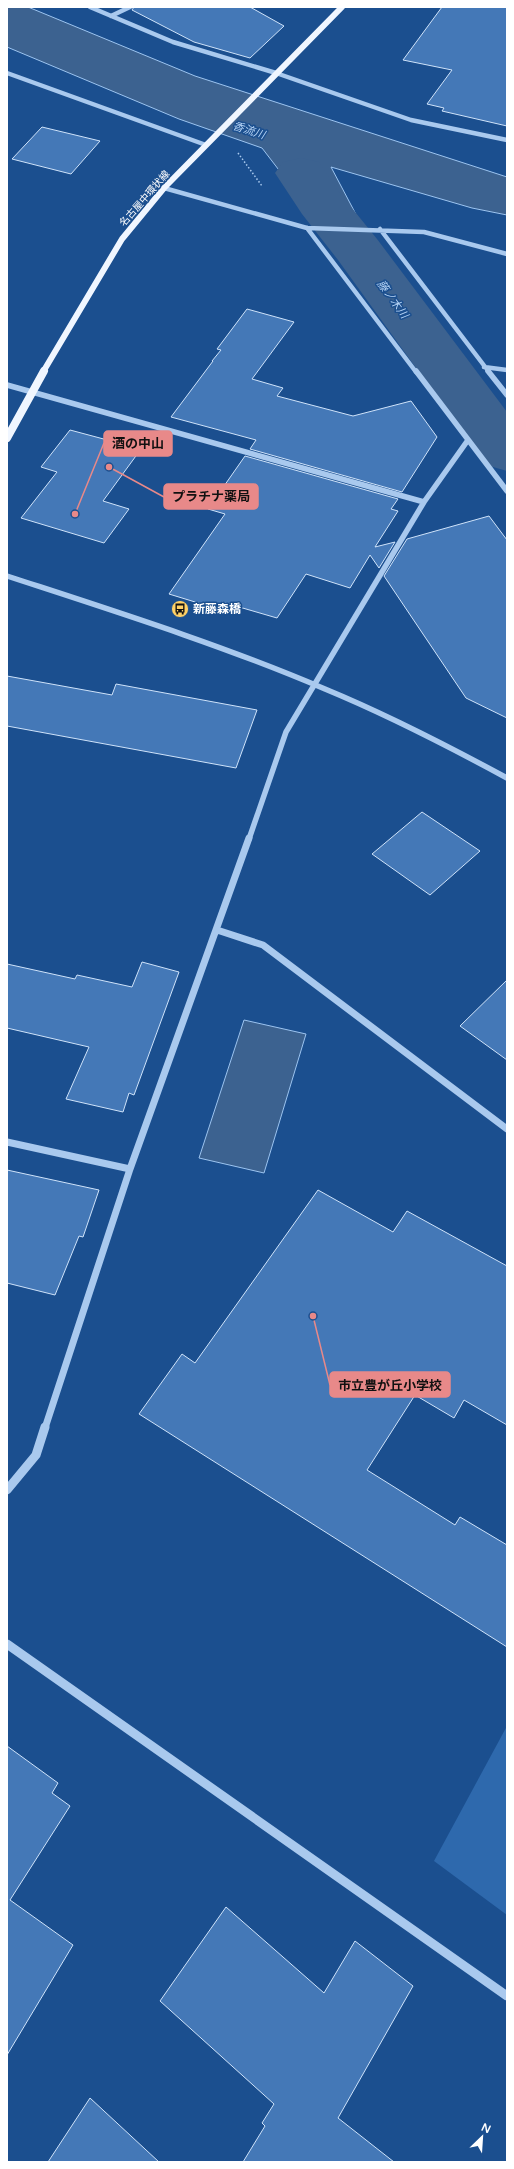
<svg xmlns="http://www.w3.org/2000/svg" width="514" height="2169" font-family="'Varela Round','Noto Sans JP',sans-serif">
  <rect width="100%" height="100%" fill="#1b4f8f"/>
  <path fill="#2e69ad" d="M507 1726V1915L434 1861Z"/>
  <path fill="#3c6290" stroke="#9cc4f0" d="M7 7H28L195 76 507 177V215L472 208 331 167 379 258 351 264 262 148 179 119 7 47Z
    M244 1020 306 1034 264 1173 199 1158Z"/>
  <g fill="none" stroke-linecap="round" stroke-linejoin="round">
    <path fill="#3c6290" fill-rule="evenodd" d="M301 158 319 162 339 192 377 239 507 412V471L486 465 338 260 302 214 275 173 283 162Z"/>
  </g>
  <path fill="#4478b7" stroke="#cfe3fa" d="M134 7H250L284 26 250 58 194 42 132 10Z
    M442 7H507V126L442 111 444 108 427 104 452 70 403 60Z
    M42 127 100 141 71 174 12 159Z
    M247 309 294 322 252 379 283 388 277 396 353 416 411 401 437 437 402 492 250 449 256 440 171 417 213 361H212L221 350 217 349Z
    M70 430 141 449 103 501 129 509 104 543 21 518 57 472 41 467Z
    M245 456 398 499 391 509 398 511 375 547 395 542 379 568 370 555 350 588 306 574 277 618 222 602 218 609 169 594 225 514 208 509Z
    M489 516 507 540V718L466 698 384 576 407 539Z
    M7 676 112 695 116 684 257 710 236 768 7 726Z
    M422 812 480 851 430 895 372 854Z
    M142 962 179 972 134 1095 129 1093 123 1112 66 1099 89 1047 7 1028V964L75 979 77 975 132 987Z
    M507 980V1060L460 1026Z
    M7 1170 99 1190 83 1237 79 1236 55 1295 7 1283Z
    M318 1190 393 1232 407 1211 507 1266V1425L464 1400 454 1418 415 1395 367 1470 455 1525 460 1517 507 1545V1647L139 1414 182 1354 195 1363Z
    M7 1746 58 1783 52 1793 70 1806 10 1900 73 1945 7 2055Z
    M226 1907 324 1993 355 1941 413 1986 338 2118 394 2162H243L265 2126 262 2123 274 2104 160 2001Z
    M90 2098 159 2162H48Z"/>
  <g fill="none" stroke-linecap="round" stroke-linejoin="round">
    <path stroke="#a9c9ee" stroke-width="1.5" stroke-dasharray="1.5 2" stroke-linecap="butt" d="M238 153 262 186"/>
    <path stroke="#a9c9ee" stroke-width="4.5" d="M90 7 173 42 276 73 411 120 507 140
      M111 16 130 7
      M7 73 206 145
      M164 188 307 228 424 232 507 254
      M307 228 416 372
      M380 229 489 372
      M484 367 507 370"/>
    <path stroke="#a9c9ee" stroke-width="5.5" d="M416 371 507 491
      M488 371 507 395
      M7 385 424 502
      M7 576C114 611 222 645 325 689 388 715 448 746 507 778
      M249 839 286 732 424 502 468 440"/>
    <path stroke="#a9c9ee" stroke-width="7" d="M217 930 263 945 507 1129
      M7 1142 130 1169
      M45 1428 130 1169 249 838"/>
    <path stroke="#a9c9ee" stroke-width="9" d="M7 1490 36 1455 45 1427
      M7 1644 507 1996"/>
    <path stroke="#f0f6ff" stroke-width="6" d="M43 372 122 239 164 188 342 7"/>
    <path stroke="#f0f6ff" stroke-width="8" d="M7 438 44 371"/>
  </g>
  <defs>
    <g id="bus-disc" transform="scale(0.9)"><circle r="9.5" fill="#ffd166" stroke="#1b4f8f"/><path d="M-5-6H5V4H4V6H2V4H-2V6H-4V4H-5ZM-3.5-4V0h7V-4ZM-3.5 1.2v1.5H-2V1.2ZM2 1.2v1.5H3.5V1.2Z" fill="#111"/></g>
  </defs>
  <g fill-rule="evenodd">
    <use href="#bus-disc" x="180" y="609"/>
  </g>
  <g text-anchor="middle" stroke-width="3" stroke-linejoin="round" paint-order="stroke">
    <g font-size="10" fill="#fff" stroke="#1b4f8f">
      <text transform="translate(144 198) rotate(-49)" y="4">名古屋中環状線</text>
    </g>
    <g font-size="11" font-style="italic" fill="#b5d3f5" stroke="#1b4f8f">
      <text transform="translate(249 130) rotate(18)" y="4">香流川</text>
      <text transform="translate(393 299) rotate(54)" y="4">藤ノ木川</text>
    </g>
    <g font-size="12" font-weight="bold" fill="#fff" stroke="#1b4f8f" text-anchor="start">
      <text x="193" y="613">新藤森橋</text>
    </g>
  </g>
  <path fill="none" stroke="#e88989" stroke-width="1.5" d="M75 514L104 443M109 467L164 497M313 1316L330 1385"/>
  <g fill="#e88989" stroke="#1b4f8f" stroke-width="1.5">
    <circle cx="75" cy="514" r="4"/>
    <circle cx="109" cy="467" r="4"/>
    <circle cx="313" cy="1316" r="4"/>
  </g>
  <g fill="#e88989" stroke="#e88989" stroke-width="1.5">
    <rect x="104" y="431" width="68" height="25" rx="4"/>
    <rect x="164" y="484" width="94" height="25" rx="4"/>
    <rect x="330" y="1372" width="120" height="25" rx="4"/>
  </g>
  <g font-size="13" text-anchor="middle" font-weight="bold" fill="#111">
    <text x="138" y="448">酒の中山</text>
    <text x="211" y="501">プラチナ薬局</text>
    <text x="390" y="1390">市立豊が丘小学校</text>
  </g>
  <rect width="514" height="2169" fill="none" stroke="#ffffff" stroke-width="16"/>
  <g transform="translate(482 2137) rotate(25)" stroke="#1b4f8f" stroke-width="3" paint-order="stroke">
  <path d="M0-3L7 15L0 10L-7 15Z" fill="#ffffff"/>
  <text y="-6" font-size="11" font-weight="bold" text-anchor="middle" fill="#ffffff">N</text>
  </g>
</svg>
